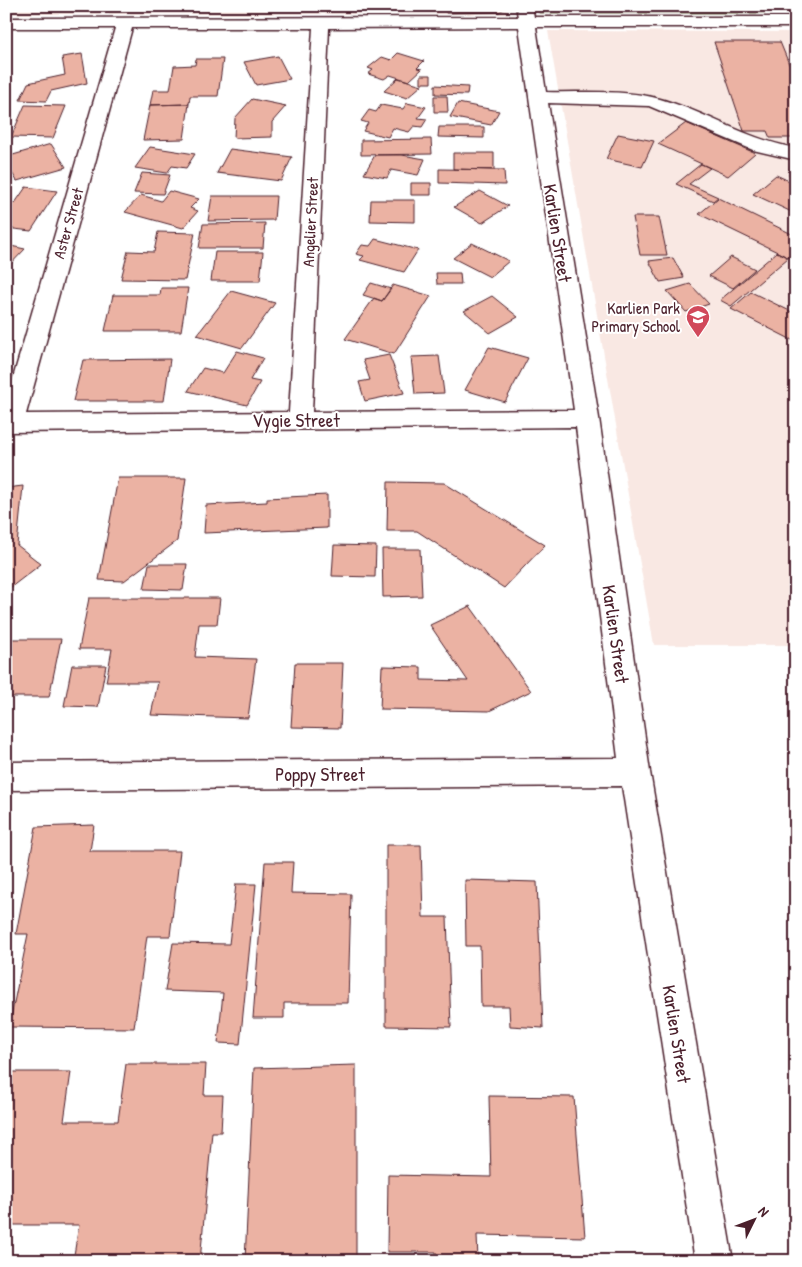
<svg xmlns="http://www.w3.org/2000/svg" width="802" height="1267" font-family="'Patrick Hand',sans-serif">
  <rect width="100%" height="100%" fill="#fff"/>
  <filter id="ink" filterUnits="userSpaceOnUse"><feTurbulence type="fractalNoise" baseFrequency=".02" numOctaves="2"/><feDisplacementMap in="SourceGraphic" scale="10" xChannelSelector="R" yChannelSelector="G"/><feConvolveMatrix kernelMatrix="1 2 1 2 8 2 1 2 1" color-interpolation-filters="sRGB"/></filter>
  <g filter="url(#ink)">
    <path fill="#f9e8e3" d="M6 6H506L507 14H6Z
      M548 31 796 32V645H654Z"/>
    <path fill="#c2eba6" stroke="#868568" d="M538 6H796V13H539Z"/>
    <path fill="#ebb2a3" stroke="#4a1f2b" d="M506 6V8L499 12 446 13V7Z
      M714 42H780L796 81V131H792L795 138H770L767 131H744Z
      M398 53 424 61 417 68 422 69 409 81 390 75 384 79 368 74 373 70 368 68 382 57 391 60Z
      M82 54 87 83 51 91 46 101 20 100 28 83 65 75 62 57Z
      M278 56 290 79 256 85 244 62Z
      M196 59H223L218 96H190L189 104 150 105 153 90H170L174 66 195 65Z
      M421 75H431V83H421Z
      M398 78 422 85 407 98 384 91Z
      M435 85 468 87 467 95 435 94Z
      M434 96H447L448 112H434Z
      M252 99 286 106 272 122V137L234 138 235 118Z
      M407 103 426 107 418 118 427 119 422 127 414 126 409 132 393 128 388 137 363 131 368 123 361 121 369 110 376 112 381 105 403 109Z
      M458 103 499 111 491 125 450 117Z
      M189 104 184 139 143 140 150 105Z
      M25 105 66 106 53 138 11 137Z
      M686 123 755 153 728 176 658 144Z
      M439 127H484V138L438 137Z
      M618 134 654 141 642 167 606 159Z
      M431 139 432 154 361 155V140Z
      M51 144 66 167 17 181 6 163V157Z
      M150 147 195 154 186 168 172 166 167 173 135 168Z
      M230 149 292 157 281 181 217 173Z
      M453 153H494V170L453 169Z
      M375 155H402L425 159 418 175 391 170 387 178 364 174Z
      M791 161 796 162V176L789 175Z
      M701 164 710 168 689 184 718 197 713 201 676 184Z
      M439 169 504 170 505 185 439 183Z
      M142 173 170 175 163 194 134 193Z
      M776 175 796 184V214L753 194Z
      M411 183H431V195H411Z
      M26 187 57 191 31 231 6 228V202L15 203Z
      M169 191 199 199 190 208 198 211 183 228 125 212 141 195 161 201Z
      M480 191 508 206 482 223 454 207Z
      M212 196H276L274 220 208 221Z
      M718 198 796 236V261L699 214Z
      M371 200H415V222L370 221Z
      M633 217H659L667 255H640Z
      M265 223 263 248H199L203 224Z
      M158 232 195 233 185 280 121 279 128 251 154 252Z
      M375 239 418 250 404 272 360 260 364 256 356 254 362 245 370 246Z
      M472 243 509 261 490 277 453 258Z
      M6 245 25 249 6 269Z
      M215 252H263L260 281H211Z
      M777 252 788 258 731 306 720 300Z
      M731 257 755 269 733 288 709 276Z
      M673 258 684 278 660 282 649 261Z
      M436 273H460L461 284H437Z
      M371 283 391 289 382 301 363 295Z
      M690 284 709 304 686 312 667 291Z
      M393 285 431 296 394 354 345 339 374 298 382 301Z
      M161 288H188L181 331H105L113 295H160Z
      M231 291 275 303 242 348 197 335Z
      M751 292 796 314V342L731 309Z
      M492 296 518 317 490 333 464 311Z
      M489 347 528 358 505 402 465 390Z
      M237 351 263 358 250 380 260 382 247 405 188 391 203 368 223 373Z
      M389 355 404 393 365 401 359 382 370 380 363 360Z
      M439 356 444 393 415 394 411 357Z
      M170 359 164 401H73L83 360Z
      M118 478H186L177 541 124 581 99 580Z
      M388 482 444 483 545 545 504 588 417 531H387Z
      M23 486 17 545 41 564 6 591V488Z
      M327 495V528L204 533 206 505 267 502V498Z
      M334 545 376 546 375 577 332 576Z
      M382 549H420L422 596 383 597Z
      M149 564H187L183 590 144 589Z
      M89 598H220L217 624H199L195 657 256 659 248 718 151 715 158 682H106L112 649H79Z
      M470 606 531 691 489 711 380 709 382 666 421 667V680L468 681 430 625Z
      M6 639H61L49 697H6Z
      M295 663H343L340 728 291 727Z
      M72 665H106L98 707 64 706Z
      M94 825 90 851H180L170 936H147L134 1028 9 1027 28 934H16L36 827Z
      M386 845H421L423 917H447L451 1027 386 1026Z
      M265 862H293L291 893 351 894 348 1003H284V1018H253Z
      M465 880 537 882 543 1028 510 1026 509 1006H481L480 946H466Z
      M236 884H256L240 1044 218 1043 223 993 165 991 173 943 229 944Z
      M126 1064H206L204 1095H223L221 1132H212L200 1261H73L79 1225H6V1072H71L64 1121H118Z
      M356 1065V1261H245L254 1068Z
      M489 1096 574 1097 585 1237 477 1235 478 1261H436V1252H387L388 1175 491 1177Z"/>
    <g fill="none" stroke-linecap="round" stroke-linejoin="round">
      <g stroke="#4a1f2b" stroke-width="3">
        <path id="minor" d="M516 6H532L534 17H796V27H536L546 92C581 93 626 89 660 99 707 112 747 140 796 148V160L753 150 649 106 548 103 599 418 650 772 733 1261H695L622 786 6 790V762L618 758 576 427 6 432V402L115 28H6V18L518 17ZM519 27 574 410 312 412 329 28ZM132 28H313L289 412 26 414Z"/>
      </g>
      <use href="#minor" fill="#fff" fill-rule="evenodd"/>
    </g>
  </g>
  <defs>
    <g id="school-pin" transform="scale(1.25)"><path d="M0 17L-7.5 6A9.5 9.5 0 1 1 7.5 6Z" fill="#d1495b" stroke="#fff"/><path d="M0-5L7-2L0 1L-7-2ZM-4 1L0 2.5L4 1V4Q0 6-4 4Z" fill="#fff"/></g>
  </defs>
  <g fill-rule="evenodd">
    <use href="#school-pin" x="698" y="317"/>
  </g>
  <g text-anchor="middle" stroke-width="4" stroke-linejoin="round" paint-order="stroke">
    <g font-size="16" fill="#4a1f2b" stroke="#fff">
      <text transform="translate(310 222) rotate(-87)" y="6">Angelier Street</text>
      <text transform="translate(68 223) rotate(-74)" y="6">Aster Street</text>
    </g>
    <g font-size="16" fill="#4a1f2b" stroke="#fff" text-anchor="end">
      <text x="680" y="314">Karlien Park<tspan x="680" dy="18">Primary School</tspan></text>
    </g>
    <g font-size="19" fill="#4a1f2b" stroke="#fff">
      <text transform="translate(558 233) rotate(81)" y="7">Karlien Street</text>
      <text x="296" y="427">Vygie Street</text>
      <text transform="translate(616 634) rotate(82)" y="7">Karlien Street</text>
      <text x="320" y="781">Poppy Street</text>
      <text transform="translate(677 1034) rotate(81)" y="7">Karlien Street</text>
    </g>
  </g>
  <rect width="802" height="1267" fill="none" stroke="#fff" stroke-width="25"/>
  <rect x="12" y="12" width="777" height="1242" fill="none" stroke="#4a1f2b" stroke-width="2" filter="url(#ink)"/>
  <g transform="translate(754 1220) rotate(48)" stroke="#ffffff" stroke-width="4" paint-order="stroke">
  <path d="M0-4L9 19L0 12L-9 19Z" fill="#4a1f2b"/>
  <text y="-8" font-size="14" font-weight="bold" text-anchor="middle" fill="#4a1f2b">N</text>
  </g>
</svg>
